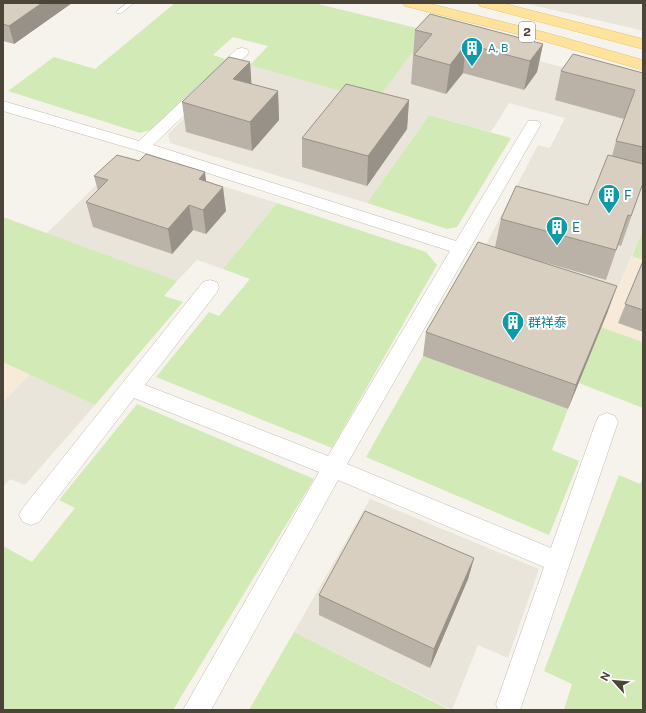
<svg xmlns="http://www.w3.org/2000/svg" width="646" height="713" font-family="'Public Sans','Noto Sans TC',sans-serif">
  <rect width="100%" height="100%" fill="#f6f3ec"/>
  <path fill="#eae5da" d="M523 3H643V31L632 28Z
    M429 31 643 89V229L608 311 474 267 538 145 550 148 565 118 509 103 491 132 429 115 367 203 170 143 168 134 241 62 376 101Z
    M126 156 277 203 223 269 197 260 177 281 46 234Z
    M30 374 95 405 25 485 10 479 3 487V402Z
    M370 499 539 569 508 658 478 645 452 710 294 632Z"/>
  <path fill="#f7ead8" d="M632 256 643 260V342L601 327Z
    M3 362 30 374 3 402Z"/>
  <path fill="#d2eab5" d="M175 3H314L429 31 376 101 250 65 268 46 233 37 213 55 228 60 154 129 140 133 8 91 54 57 95 69Z
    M429 115 511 138 457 227 447 229 367 203Z
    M277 203 426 252 437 265 332 448 156 377 209 312 219 316 250 279 223 269Z
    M3 217 177 281 164 296 183 302 95 405 3 362Z
    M643 229V260L632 256Z
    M601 327 643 342V408L579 383Z
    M423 356 568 409 552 450 579 461 549 535 366 457Z
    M137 404 314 479 173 710H3V546L32 562 75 508 59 500Z
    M619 475 640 484 643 477V710H564L572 684 544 671Z
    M294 632 450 710H249Z"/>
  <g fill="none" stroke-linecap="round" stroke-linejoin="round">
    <g stroke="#c2bbae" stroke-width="1">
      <path id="service" d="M127 3H134L121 13H117V11Z"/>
    </g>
    <g stroke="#c2bbae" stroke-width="1">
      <path id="minor" d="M242 48 247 49 249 52 247 55 153 145 456 241 528 121H538L541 124 347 464 551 548 596 422 599 416 607 413 615 416 618 422 520 710H498L496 704 544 567 338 480 211 710H183L319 472 134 398 39 522 31 525 23 522 19 515 23 508 203 282 210 280 217 282 219 287 217 292 145 385 328 456 450 251 136 150 3 111V101L139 141 237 49Z"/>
    </g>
    <g stroke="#e6c16a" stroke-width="1">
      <path id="primary" d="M403 3H427L547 33 643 60V70L537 39 405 6Z
        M478 3H502L643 39V49L480 6Z"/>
    </g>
    <use href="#service" fill="#fff" fill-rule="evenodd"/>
    <use href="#minor" fill="#fff" fill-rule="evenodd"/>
    <use href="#primary" fill="#ffe39c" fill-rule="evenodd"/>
  </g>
  <path fill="#bab2a6" d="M3 3H72L14 44 3 41Z
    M415 30 543 44 537 72 524 90 463 73 446 94 411 84Z
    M250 62 251 84 278 91 279 120 252 151 186 132 182 102Z
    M561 71 643 73V183L621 246 618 245 606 280 543 262 608 311 568 409 423 356 426 332 495 247 501 219 588 205 612 156 616 141 624 119 555 100Z
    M409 100 407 129 367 186 302 167V138Z
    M94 176 206 181 226 211 206 234 193 230 172 254 93 227 86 202 98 191Z
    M643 261V332L618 323Z
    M474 558 468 579 430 668 319 615V595Z"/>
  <path fill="#979187" d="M42 3H72L14 44 9 26Z
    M466 44 463 73 446 94 450 65Z
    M543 44 537 72 524 90 530 61Z
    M250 62 252 91 233 79Z
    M278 91 279 120 252 151 250 122Z
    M409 100 407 129 367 186 368 156Z
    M205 172 208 197 199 179Z
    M223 187 226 211 206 234 203 210Z
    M189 205 193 230 172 254 168 229Z
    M617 286 608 311 568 409 576 385Z
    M474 558 468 579 430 668 434 649Z"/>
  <path fill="#d8cfc1" stroke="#979187" d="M3 3H42L9 26 3 24Z
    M430 14 543 44 530 61 466 44 450 65 414 55 432 34 415 30Z
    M573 54 643 73V147L616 141 635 90 561 71Z
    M229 57 250 62 233 79 278 91 250 122 182 102Z
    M346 84 409 100 368 156 302 138Z
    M146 154 205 172 199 179 223 187 203 210 189 205 168 229 86 202 108 180 94 176 117 155 139 161Z
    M608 155 643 164V183L631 216 628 215 616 250 501 219 516 186 588 205Z
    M478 242 617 286 576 385 426 332Z
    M643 261V310L625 304Z
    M365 511 474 558 434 649 319 595Z"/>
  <defs>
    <g id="building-pin" transform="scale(1.15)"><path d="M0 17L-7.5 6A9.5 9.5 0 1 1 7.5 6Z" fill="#0f9aa8" stroke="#fff"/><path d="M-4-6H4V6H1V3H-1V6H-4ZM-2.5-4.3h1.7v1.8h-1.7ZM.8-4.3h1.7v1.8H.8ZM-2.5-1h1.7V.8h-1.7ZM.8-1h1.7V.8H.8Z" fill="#fff"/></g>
  </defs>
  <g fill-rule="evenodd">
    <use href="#building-pin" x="472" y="48"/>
    <use href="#building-pin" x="609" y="195"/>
    <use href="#building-pin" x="557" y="227"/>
    <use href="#building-pin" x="513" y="322"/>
  </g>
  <g text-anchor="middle" stroke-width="4" stroke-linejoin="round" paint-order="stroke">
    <g font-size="11" fill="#0d838f" stroke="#fff" text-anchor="start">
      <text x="488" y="52">A, B</text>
    </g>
    <rect fill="#fff" stroke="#817c74" stroke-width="1" x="519" y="22" width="16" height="20" rx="3"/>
    <g font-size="12" font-weight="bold" fill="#4b4439">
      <text x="527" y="36">2</text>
    </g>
    <g font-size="13" fill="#0d838f" stroke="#fff" text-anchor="start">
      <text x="624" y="200">F</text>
      <text x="572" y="232">E</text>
      <text x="528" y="327">群祥泰</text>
    </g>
  </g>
  <rect width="646" height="713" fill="none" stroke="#4b4439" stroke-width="8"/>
  <g transform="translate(614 681) rotate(297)" stroke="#ffffff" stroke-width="3" paint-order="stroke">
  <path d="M0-3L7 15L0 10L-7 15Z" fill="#4b4439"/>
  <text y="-6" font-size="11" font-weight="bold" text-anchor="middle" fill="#4b4439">N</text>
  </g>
</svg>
